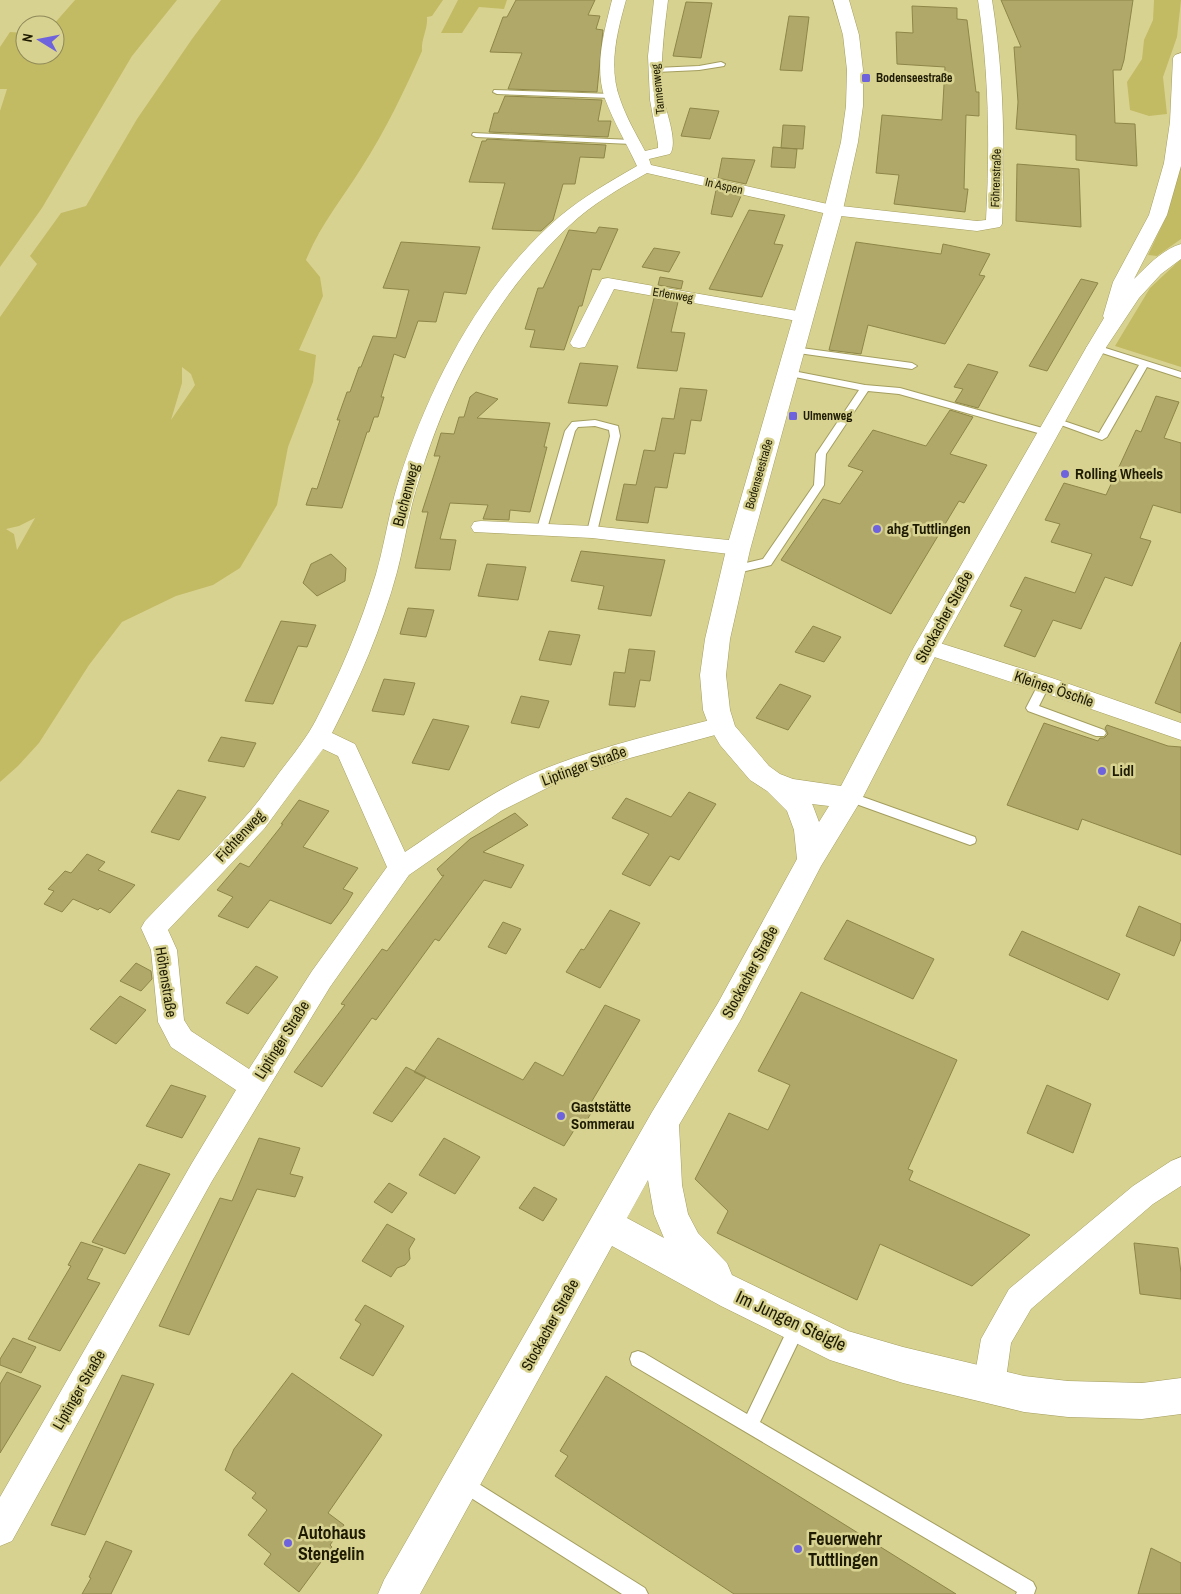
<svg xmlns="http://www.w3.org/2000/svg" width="1181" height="1594" font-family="'Archivo Narrow',sans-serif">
  <rect width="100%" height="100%" fill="#d8d291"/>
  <path fill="#c3ba64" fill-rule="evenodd" d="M75 0H177L132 56 42 208 0 267V111L7 89H0V47L10 32 25 33V55H55V25H53Z
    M221 0H443L432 16 427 17C428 29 421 39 422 51 405 90 385 131 362 167 343 198 320 225 306 260L320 277 323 296 299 350 316 355 313 382 288 447 277 505 240 568 213 585 176 596 122 622 89 665 39 743 18 766 0 782V317L37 264 30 256 61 213 86 206 137 119 192 39ZM182 367 191 374 195 385 171 420 182 383ZM35 518 17 550 14 534 6 529 19 526Z
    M458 0H507L504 9 479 7 462 33H441Z
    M1154 0H1181L1177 37 1163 77 1167 114 1149 116 1130 110 1127 82 1142 59 1144 40 1153 20Z
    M1181 157V239L1157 256 1148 255 1166 217Z
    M1181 259V367L1115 346 1150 288Z"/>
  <path fill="#afa869" stroke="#8d8648" d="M516 0H595L588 15 600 16 596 29 603 30 597 92 508 89 522 53 490 52 503 17H507Z
    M1001 0H1133L1124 60 1121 70H1113L1115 123 1135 124 1137 166 1076 160V135L1016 129 1018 102 1014 47H1021Z
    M686 2 712 3 701 58 673 56Z
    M912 6 957 8V19L967 20 976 92H979V116L966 115 964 189H968L965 212 894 204 899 175 876 173 882 115 942 120 945 67 897 64 896 32 913 33Z
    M789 16 809 17 802 71 780 70Z
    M505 96 602 100 598 121H611L608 137 489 132 494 113H498Z
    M690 108 719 111 710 139 681 136Z
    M783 125 805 126 803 149 781 148Z
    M487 139 606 145 604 158 580 157 575 184H563L553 220 541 231 492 229 505 183 469 182 482 141H486Z
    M773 147 797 149 795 168 771 167Z
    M722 158 755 160 746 184 718 178Z
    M1017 164 1079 169 1081 227 1016 221Z
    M716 190 741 196 732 217 711 214Z
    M749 210 785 215 774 244 783 245 762 297 709 289Z
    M599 227 618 229 600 270 592 269 582 306H579L564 350 530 347 535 330 525 329 538 288H543L569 230 596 233Z
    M401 242 480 247 466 294 444 292 436 322 418 321 405 358 394 354 381 397H384L378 417H374L369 432H367L342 508 306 505 312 488 317 489 340 420H337L347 392H350L359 367H361L373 336 396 338 409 290 383 288Z
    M856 242 941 254 943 244 990 254 979 275 985 276 945 344 868 325 861 354 829 350Z
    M654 248 680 252 669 272 642 267Z
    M660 277 683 281 681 289 658 285Z
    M1081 279 1098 283 1047 371 1029 366Z
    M654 298 678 302 671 332 685 333 677 371 637 368Z
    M580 363 618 366 607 406 568 403Z
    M968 364 998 372 978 408 955 402 963 389 954 387Z
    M680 388 707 390 701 421 691 420 685 454 674 453 667 488 655 487 648 523 616 520 624 484 636 485 644 450 655 451 662 418 674 419Z
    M476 392 498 399 477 418 550 423 544 447H547L530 512 510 510 509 520 483 519 488 505 450 503 440 539 456 540 450 570 415 568 428 512H422L440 456H434L441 433 454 434 459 417H464L470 397Z
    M1156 396 1179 402 1164 438 1181 443V513L1153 505 1140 538 1151 541 1132 586 1105 577 1081 629 1053 620 1035 657 1004 646 1022 610 1010 606 1025 577 1075 593 1092 554 1051 542 1060 524 1045 520 1064 483 1106 495 1136 430 1141 432Z
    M950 410 973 417 950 454 987 465 964 503 959 501 891 614 781 560 823 499 840 504 863 471 848 466 873 430 926 446Z
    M581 551 665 560 651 616 598 609 604 586 571 581Z
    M331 554 346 568 345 581 317 596 303 583 311 564Z
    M487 564 526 567 518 600 478 596Z
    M408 608 434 610 426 637 400 634Z
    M281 621 316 625 307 647 298 646 273 704 245 701Z
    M813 626 841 637 824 662 795 652Z
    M549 631 580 635 571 665 539 660Z
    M1181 642V713L1155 703Z
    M629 649 655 651 650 681 640 680 635 707 609 705 614 672 625 673Z
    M384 679 415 683 404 715 372 711Z
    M780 684 811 696 788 730 756 718Z
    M521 696 549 701 539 728 511 723Z
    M433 719 469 726 449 770 412 763Z
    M1044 723 1098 741 1100 738H1104L1108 734 1105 728 1107 725 1168 746 1181 747V855L1082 819 1078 830 1007 805Z
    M221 737 256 743 244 767 208 761Z
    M178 790 206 797 179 840 151 832Z
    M689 792 716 804 679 860 670 856 650 886 622 874 649 834 612 818 626 798 671 817Z
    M299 800 329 811 303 847 358 868 343 889 353 893 347 903 331 924 270 900 248 928 218 916 233 897 217 890 240 863 249 867 283 824H281Z
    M515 813 528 825 483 852 524 865 511 888 484 880 439 941 435 939 376 1020 372 1018 322 1087 294 1072 345 1005 341 1004 382 949 387 951 444 875 442 876 437 869 470 839Z
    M87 854 105 862 98 870 135 885 110 913 100 908 98 910 73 899 62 912 44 904 54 891 48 889 65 871 71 873Z
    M1139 906 1181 924V939L1174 956 1126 936Z
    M610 910 640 923 600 988 566 972 581 949 584 950Z
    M847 920 934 959 913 999 824 959Z
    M503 922 521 929 506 954 488 947Z
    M1022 931 1120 974 1108 1000 1009 955Z
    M136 963 151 971 152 979 141 991 120 981Z
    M256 966 278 977 248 1014 226 1003Z
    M801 992 957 1060 908 1169 913 1171 909 1180 1030 1235 972 1286 880 1244 857 1300 717 1233 728 1211 695 1179 729 1113 768 1130 790 1085 758 1071Z
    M120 996 146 1010 116 1044 90 1029Z
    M605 1005 640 1020 589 1106 594 1108 583 1127 578 1124 564 1146 414 1072 438 1038 523 1080 535 1062 563 1076Z
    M406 1067 426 1077 392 1122 373 1113Z
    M171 1085 206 1096 182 1138 146 1126Z
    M1047 1085 1091 1104 1073 1153 1027 1133Z
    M259 1138 300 1148 290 1174 303 1177 295 1197 257 1189 189 1335 159 1326 220 1198 232 1201Z
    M444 1138 480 1157 455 1194 419 1175Z
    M139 1164 170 1174 125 1254 92 1242Z
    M389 1183 407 1193 392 1213 374 1202Z
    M534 1187 557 1199 543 1221 519 1208Z
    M387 1224 415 1239 409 1249 410 1259 405 1265 397 1268 391 1277 362 1261Z
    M81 1242 103 1249 87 1279 100 1283 60 1351 28 1339 71 1266 68 1265Z
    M1134 1243 1178 1248 1181 1273V1299L1140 1294Z
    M365 1305 404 1326 373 1376 340 1358 361 1324 355 1320Z
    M13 1338 36 1347 21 1373 0 1365V1359Z
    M7 1372 41 1386 0 1453V1384Z
    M292 1373 382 1435 328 1513 344 1525 330 1545 332 1547 299 1592 264 1564 271 1554 248 1535 267 1510 252 1498 256 1493 225 1470 234 1449Z
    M122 1375 154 1384 85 1535 51 1525Z
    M606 1376 956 1594H734L555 1476 568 1456 560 1451Z
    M106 1541 132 1551 111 1594H82L91 1578 89 1577Z
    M1151 1548 1181 1563V1594H1138Z"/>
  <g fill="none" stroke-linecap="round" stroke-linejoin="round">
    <g stroke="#a49e5e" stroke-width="2">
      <path id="service" d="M721 62 725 64 724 66 699 70 656 72 652 70 656 68 699 66Z
        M494 90 612 94 616 96 612 98 497 94 493 92Z
        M473 133 632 140 636 142 632 144 476 137 472 135Z
        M1096 345 1181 372V378L1147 367 1107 437 1102 440 1050 421 1055 418 1099 433 1139 365 1093 350V346Z
        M794 347 912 363 917 366 912 369 791 352 789 350Z
        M788 370 865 385 900 388 1053 431 1054 433 1053 435H1045L899 394 868 391 826 454 824 485 771 565 733 574 729 573 728 570 729 567 763 559 814 485 816 454 859 390 785 375 783 373Z
        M595 420 618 426 620 436 597 532 592 535 587 532 610 436 609 430 595 426 578 427 575 431 547 529 542 532 538 531 537 529 565 431 572 422Z
        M1044 680 1050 684 1039 706 1104 730 1106 733 1104 736H1096L1028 711 1026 708 1040 681Z
        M849 792 975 837 976 840 975 843 970 845 845 800 843 797 845 794Z
        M798 1318 804 1320 806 1326 760 1422 1033 1582 1036 1588 1034 1594H1016L1017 1592 632 1365 630 1359 632 1353 638 1351 644 1353 747 1414 792 1320Z
        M463 1474 645 1588 648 1594H622L457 1489 454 1483 457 1477Z"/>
    </g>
    <g stroke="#a49e5e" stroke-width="1">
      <path id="minor" d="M612 0H626C617 32 608 67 620 99 626 117 636 134 645 151L658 148V144L650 100 648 56 654 0H668C664 33 659 68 664 101 667 114 678 143 670 154L649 159 651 165 832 205 977 221 986 220C990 146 989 73 978 0H992C1004 75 1005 149 1002 224L1000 227 977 231 832 215 647 173C620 188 592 204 569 226 496 294 447 385 419 480 409 510 405 542 397 572 382 628 358 682 332 733L355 744 405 852C451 821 497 787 549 767 605 745 664 732 722 717L730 719 733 725 730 731 630 758 565 779 501 811 409 875 330 987 264 1095 212 1181 12 1541 0 1546V1497L192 1163 236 1090 171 1047 158 1022 151 950 141 928 145 921C178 886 213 853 245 817 257 804 268 788 279 773 292 756 306 739 316 720 340 674 361 624 376 574 385 543 389 511 399 480 430 384 482 283 559 217 583 197 609 182 637 166 627 144 614 123 605 99 594 67 604 32 612 0ZM323 749 338 756 387 867 312 971 249 1069 191 1031 184 1020 177 950 168 930 264 829Z
        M608 278 803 312 809 313 812 317 809 321 803 322 614 289 585 347 579 348 573 347 570 343 602 279Z
        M481 521 592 526 738 541 745 543 748 548 745 553 738 555 592 538 474 532 471 527 474 522Z
        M927 639 1052 678 1181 723V740L1036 690 919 652 916 647 919 642Z
        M1181 1157V1186L1153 1204 1031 1309 1011 1343 1005 1386 1000 1397 989 1402 978 1397 973 1386 981 1339 1009 1289 1133 1186 1171 1161Z"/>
    </g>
    <g stroke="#a49e5e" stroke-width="1">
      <path id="tertiary" d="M833 0H849L859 35 863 70V106L858 142 842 214 750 550 730 639 726 675 730 710 735 726 769 766 780 774 793 779 841 786 914 647 1086 348 1089 344 1096 342 1103 344 1106 348 940 647 863 797 821 866 740 1021 679 1125 682 1185 688 1214 698 1233 727 1263 732 1275 848 1331 903 1347 1024 1376 1068 1381 1142 1383 1181 1378V1414L1142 1419 1068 1417 1024 1412 903 1383 830 1360 721 1306 612 1246 420 1594H378L384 1580 652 1112 718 1003 797 859 794 830 787 811 767 791 750 780 720 745 709 726 703 710 700 675 705 639 726 550 823 214 841 142 846 106 847 70 843 35ZM812 804 829 806 819 822 813 806ZM648 1180 654 1214 664 1238 627 1218Z"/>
    </g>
    <g stroke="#a49e5e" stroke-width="1">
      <path id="primary" d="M1181 53V166L1167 215 1134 279C1147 266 1163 249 1181 244V259L1161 274 1139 298 1103 352 1096 354 1089 352 1086 348 1104 318 1103 316 1113 282 1149 215 1164 163 1170 122 1173 58 1175 55Z"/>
    </g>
    <use href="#service" fill="#fff" fill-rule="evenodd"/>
    <use href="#minor" fill="#fff" fill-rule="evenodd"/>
    <use href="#tertiary" fill="#fff" fill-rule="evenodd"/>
    <use href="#primary" fill="#fff" fill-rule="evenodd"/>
  </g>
  <g fill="#6f63dd" stroke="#d8d291" stroke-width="2">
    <rect x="861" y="73" width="10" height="10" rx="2.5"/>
    <rect x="788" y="411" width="10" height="10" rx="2.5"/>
    <circle cx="1065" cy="474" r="5"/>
    <circle cx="877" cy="529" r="5"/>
    <circle cx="1102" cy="771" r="5"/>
    <circle cx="561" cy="1116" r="5"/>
    <circle cx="288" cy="1543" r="5"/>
    <circle cx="798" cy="1549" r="5"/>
  </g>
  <g text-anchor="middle" stroke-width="5" stroke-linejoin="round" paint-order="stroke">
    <g font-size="12" font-weight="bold" fill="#1e1b02" stroke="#d8d291" text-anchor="start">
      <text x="876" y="82">Bodenseestraße</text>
      <text x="803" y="420">Ulmenweg</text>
    </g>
    <g font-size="12" fill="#1e1b02" stroke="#d8d291">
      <text transform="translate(658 89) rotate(-96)" y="4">Tannenweg</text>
      <text transform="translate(996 178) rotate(-88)" y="4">Föhrenstraße</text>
      <text transform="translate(724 186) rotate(13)" y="4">In Aspen</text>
      <text transform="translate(673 295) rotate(10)" y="4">Erlenweg</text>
      <text transform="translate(759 474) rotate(-74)" y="4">Bodenseestraße</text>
    </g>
    <g font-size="15" font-weight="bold" fill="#1e1b02" stroke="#d8d291" text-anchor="start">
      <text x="1075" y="479">Rolling Wheels</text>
      <text x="887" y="534">ahg Tuttlingen</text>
      <text x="1112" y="776">Lidl</text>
      <text x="571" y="1112">Gaststätte<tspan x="571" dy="17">Sommerau</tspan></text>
    </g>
    <g font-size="15" fill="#1e1b02" stroke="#d8d291">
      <text transform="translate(406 495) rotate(-75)" y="5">Buchenweg</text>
      <text transform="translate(944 617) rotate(-61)" y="5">Stockacher Straße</text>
      <text transform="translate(1054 689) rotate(19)" y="5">Kleines Öschle</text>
      <text transform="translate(584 766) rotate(-20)" y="5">Liptinger Straße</text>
      <text transform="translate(240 836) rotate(-47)" y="5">Fichtenweg</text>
      <text transform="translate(750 972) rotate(-62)" y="5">Stockacher Straße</text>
      <text transform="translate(166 982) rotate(81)" y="5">Höhenstraße</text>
      <text transform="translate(282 1040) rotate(-58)" y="5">Liptinger Straße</text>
      <text transform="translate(550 1325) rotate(-61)" y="5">Stockacher Straße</text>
      <text transform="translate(79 1390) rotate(-60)" y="5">Liptinger Straße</text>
    </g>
    <g font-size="18" fill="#1e1b02" stroke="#d8d291">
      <text transform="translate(791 1321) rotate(25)" y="6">Im Jungen Steigle</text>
    </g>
    <g font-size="18" font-weight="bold" fill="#1e1b02" stroke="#d8d291" text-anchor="start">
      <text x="298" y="1539">Autohaus<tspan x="298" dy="21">Stengelin</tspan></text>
      <text x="808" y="1545">Feuerwehr<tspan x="808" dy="21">Tuttlingen</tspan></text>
    </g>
  </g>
  <g transform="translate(40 40) rotate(280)"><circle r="24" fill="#d8d291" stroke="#8e8958"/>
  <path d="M0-4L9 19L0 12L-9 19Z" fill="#6f63dd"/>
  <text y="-8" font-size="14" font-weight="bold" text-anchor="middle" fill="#1e1b02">N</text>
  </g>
</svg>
